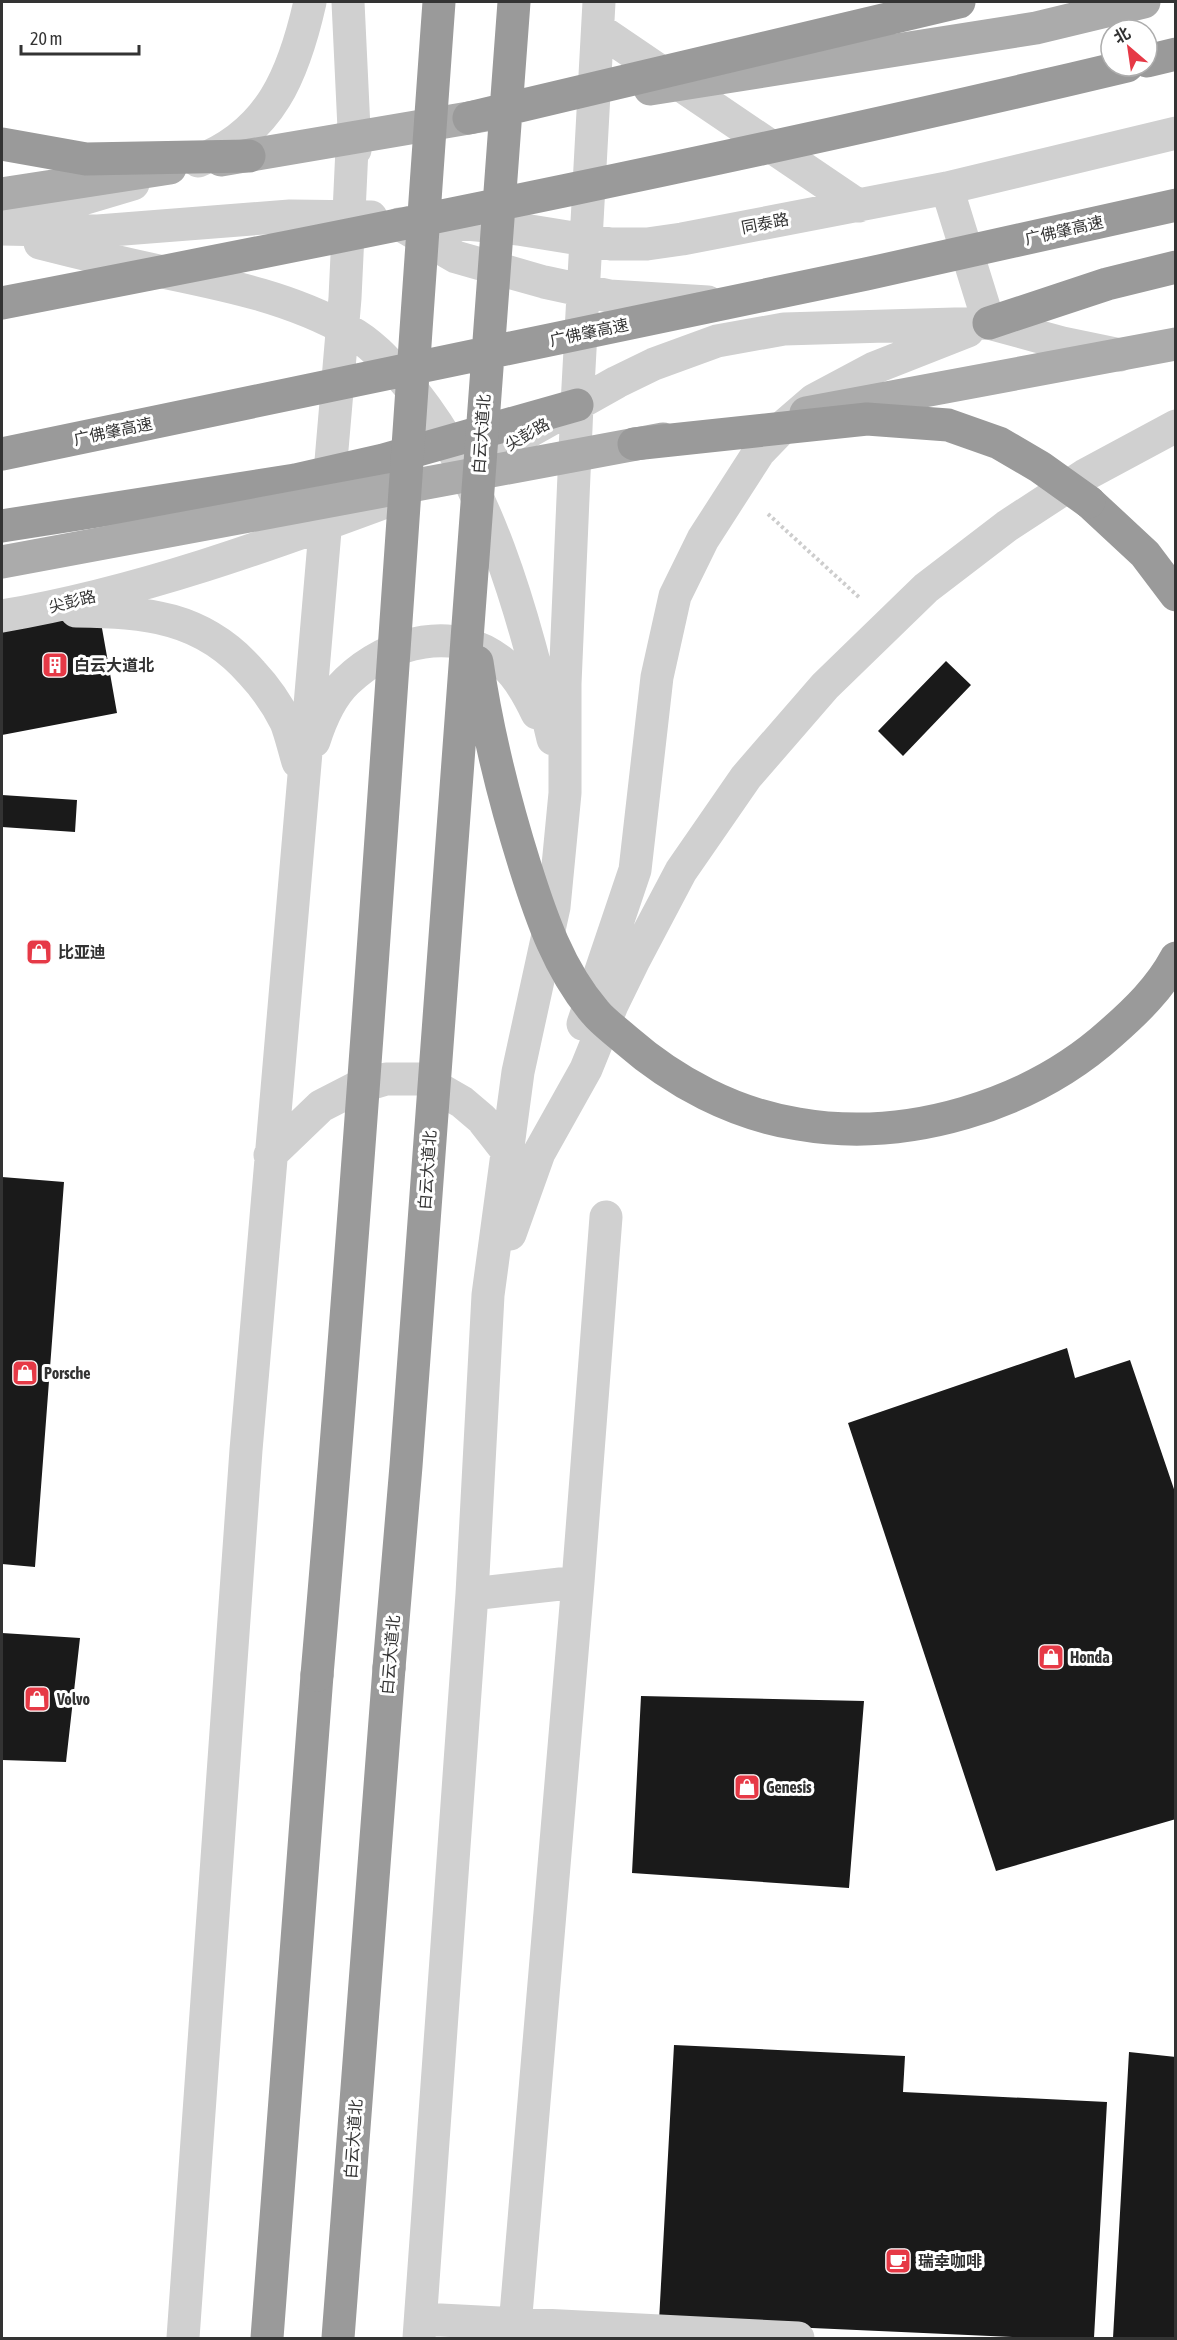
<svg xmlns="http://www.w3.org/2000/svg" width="1177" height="2340" font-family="'Asap Condensed','Noto Sans SC',sans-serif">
  <rect width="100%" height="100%" fill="#fff"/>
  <path fill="#1a1a1a" d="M97 600 117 713 2 735V618Z
    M946 661 971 685 903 756 878 731Z
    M2 795 77 800 75 832 2 827Z
    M2 1177 64 1182 35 1567 2 1564Z
    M1067 1348 1075 1378 1130 1360 1176 1495V1819L996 1871 848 1423Z
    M2 1633 80 1638 66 1762 2 1760Z
    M641 1696 864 1701 849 1888 632 1873Z
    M674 2045 905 2056 903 2092 1107 2102 1094 2338H1035L659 2321Z
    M1129 2052 1176 2057V2338H1113Z"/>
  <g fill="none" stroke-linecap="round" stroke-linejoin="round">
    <path stroke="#cdcdcd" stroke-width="4" stroke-dasharray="3 3" stroke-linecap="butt" d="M768 514 861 599"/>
    <path stroke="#d0d0d0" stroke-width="33" d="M348 2 355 150
      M598 29 859 206
      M198 161C271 133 294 73 310 2
      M947 188 989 323
      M12 220 133 184
      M434 221 518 229 611 244H647L682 239 947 188 1176 133
      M399 224 456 257 544 282 609 296 708 302
      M2 229 98 231 290 216 371 217
      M40 243C83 254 126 264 168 273 231 286 293 299 349 331 370 342 387 361 403 379 488 477 524 616 553 739
      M975 322 989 323 1062 343 1120 355
      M457 472 617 382 654 364 717 341 784 329 989 323
      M76 611C146 612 203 616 252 673 266 688 277 704 286 722 291 735 294 749 298 762
      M2 616C138 593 270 545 399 497
      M314 741C321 719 330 697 347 681 389 641 456 623 504 664 518 676 529 696 537 713
      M583 1024 635 870 657 677 675 596 703 539 759 452 785 425 814 400 874 368 968 331
      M270 1155 321 1106 356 1088 386 1079H422L462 1102 482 1119 507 1151
      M510 1234 539 1153 586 1069 612 1005 634 960 681 871 746 777 825 686 926 588 1007 526 1085 475 1176 426
      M472 1594 578 1582
      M421 2319 798 2338
      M183 2338 246 1450 345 298 353 127
      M419 2338 472 1594 488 1295 518 1072 554 907 565 793V684L577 405 599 2
      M514 2338 578 1582 606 1217"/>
    <path stroke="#9a9a9a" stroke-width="33" d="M1147 61 1176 54
      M989 323 1107 284 1176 267
      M1089 502 1145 554 1176 595
      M2 526 295 480 383 460 577 405
      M267 2338 317 1675
      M338 2338 389 1668"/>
    <path stroke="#ababab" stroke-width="33" d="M650 89 1036 28 1144 2
      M221 160 498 113
      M2 194 170 168
      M806 413 1176 344
      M2 562 663 439"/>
    <path stroke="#9a9a9a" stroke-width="33" d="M469 118 959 2
      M2 144 86 159 249 156
      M2 303C378 230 754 155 1127 66
      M634 444 867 419 948 425 999 443 1040 467 1089 502
      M2 454 866 274 1176 205
      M477 662C487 731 504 799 525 866 541 917 559 970 595 1012 603 1022 616 1031 626 1040 674 1082 734 1114 798 1124 906 1143 1030 1106 1111 1033 1136 1011 1160 988 1176 958
      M389 1668 406 1466 514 2
      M317 1675C365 1118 399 559 439 2"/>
  </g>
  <defs>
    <g id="building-square" transform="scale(1.35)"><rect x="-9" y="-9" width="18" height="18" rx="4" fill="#e63946" stroke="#fff"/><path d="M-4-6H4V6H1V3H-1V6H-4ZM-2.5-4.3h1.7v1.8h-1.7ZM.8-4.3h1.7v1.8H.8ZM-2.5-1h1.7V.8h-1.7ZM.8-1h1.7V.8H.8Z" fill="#fff"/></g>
    <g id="shop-square" transform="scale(1.35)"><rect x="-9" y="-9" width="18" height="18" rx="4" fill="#e63946" stroke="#fff"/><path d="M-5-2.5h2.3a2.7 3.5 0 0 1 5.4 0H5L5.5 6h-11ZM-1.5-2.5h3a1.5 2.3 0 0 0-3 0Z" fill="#fff"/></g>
    <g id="cafe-square" transform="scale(1.35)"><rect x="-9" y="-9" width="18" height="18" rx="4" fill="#e63946" stroke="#fff"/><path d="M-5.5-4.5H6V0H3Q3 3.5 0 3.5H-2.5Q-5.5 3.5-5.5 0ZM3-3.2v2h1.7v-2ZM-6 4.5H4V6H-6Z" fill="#fff"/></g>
  </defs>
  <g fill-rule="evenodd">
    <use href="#building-square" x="55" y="665"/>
    <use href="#shop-square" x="39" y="952"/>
    <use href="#shop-square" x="25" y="1373"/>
    <use href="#shop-square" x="1051" y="1657"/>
    <use href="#shop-square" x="37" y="1699"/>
    <use href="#shop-square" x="747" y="1787"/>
    <use href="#cafe-square" x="898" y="2261"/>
  </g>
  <g text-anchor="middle" stroke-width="6" stroke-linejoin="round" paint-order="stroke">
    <g font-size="16" fill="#333" stroke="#fff">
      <text transform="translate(765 223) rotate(-11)" y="6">同泰路</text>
      <text transform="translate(1064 230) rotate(-13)" y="6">广佛肇高速</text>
      <text transform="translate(589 332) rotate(-12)" y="6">广佛肇高速</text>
      <text transform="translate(113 431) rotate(-12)" y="6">广佛肇高速</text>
      <text transform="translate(481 434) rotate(-86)" y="6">白云大道北</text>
      <text transform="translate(527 434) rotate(-30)" y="6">尖彭路</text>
      <text transform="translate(72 601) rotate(-14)" y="6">尖彭路</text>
      <text transform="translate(427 1170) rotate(-86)" y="6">白云大道北</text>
      <text transform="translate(390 1655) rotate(-85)" y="6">白云大道北</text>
      <text transform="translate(353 2139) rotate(-86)" y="6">白云大道北</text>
    </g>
    <g font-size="16" font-weight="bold" fill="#333" stroke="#fff" text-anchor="start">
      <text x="74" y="671">白云大道北</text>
      <text x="58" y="958">比亚迪</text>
      <text x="44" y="1379">Porsche</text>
      <text x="1070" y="1663">Honda</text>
      <text x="57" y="1705">Volvo</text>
      <text x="766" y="1793">Genesis</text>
      <text x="918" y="2267">瑞幸咖啡</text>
    </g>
  </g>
  <rect width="1177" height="2340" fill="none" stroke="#333333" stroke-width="6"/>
  <g transform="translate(1129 48) rotate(331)"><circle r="28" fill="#ffffff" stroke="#adadad" stroke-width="1.5"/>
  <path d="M0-4.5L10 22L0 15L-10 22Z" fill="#e63946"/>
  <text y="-9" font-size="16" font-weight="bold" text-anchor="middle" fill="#333333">北</text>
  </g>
  <path d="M21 45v9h118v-9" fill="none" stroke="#333333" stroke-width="3"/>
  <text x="30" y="45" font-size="18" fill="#333333" stroke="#ffffff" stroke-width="4.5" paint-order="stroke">20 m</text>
</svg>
